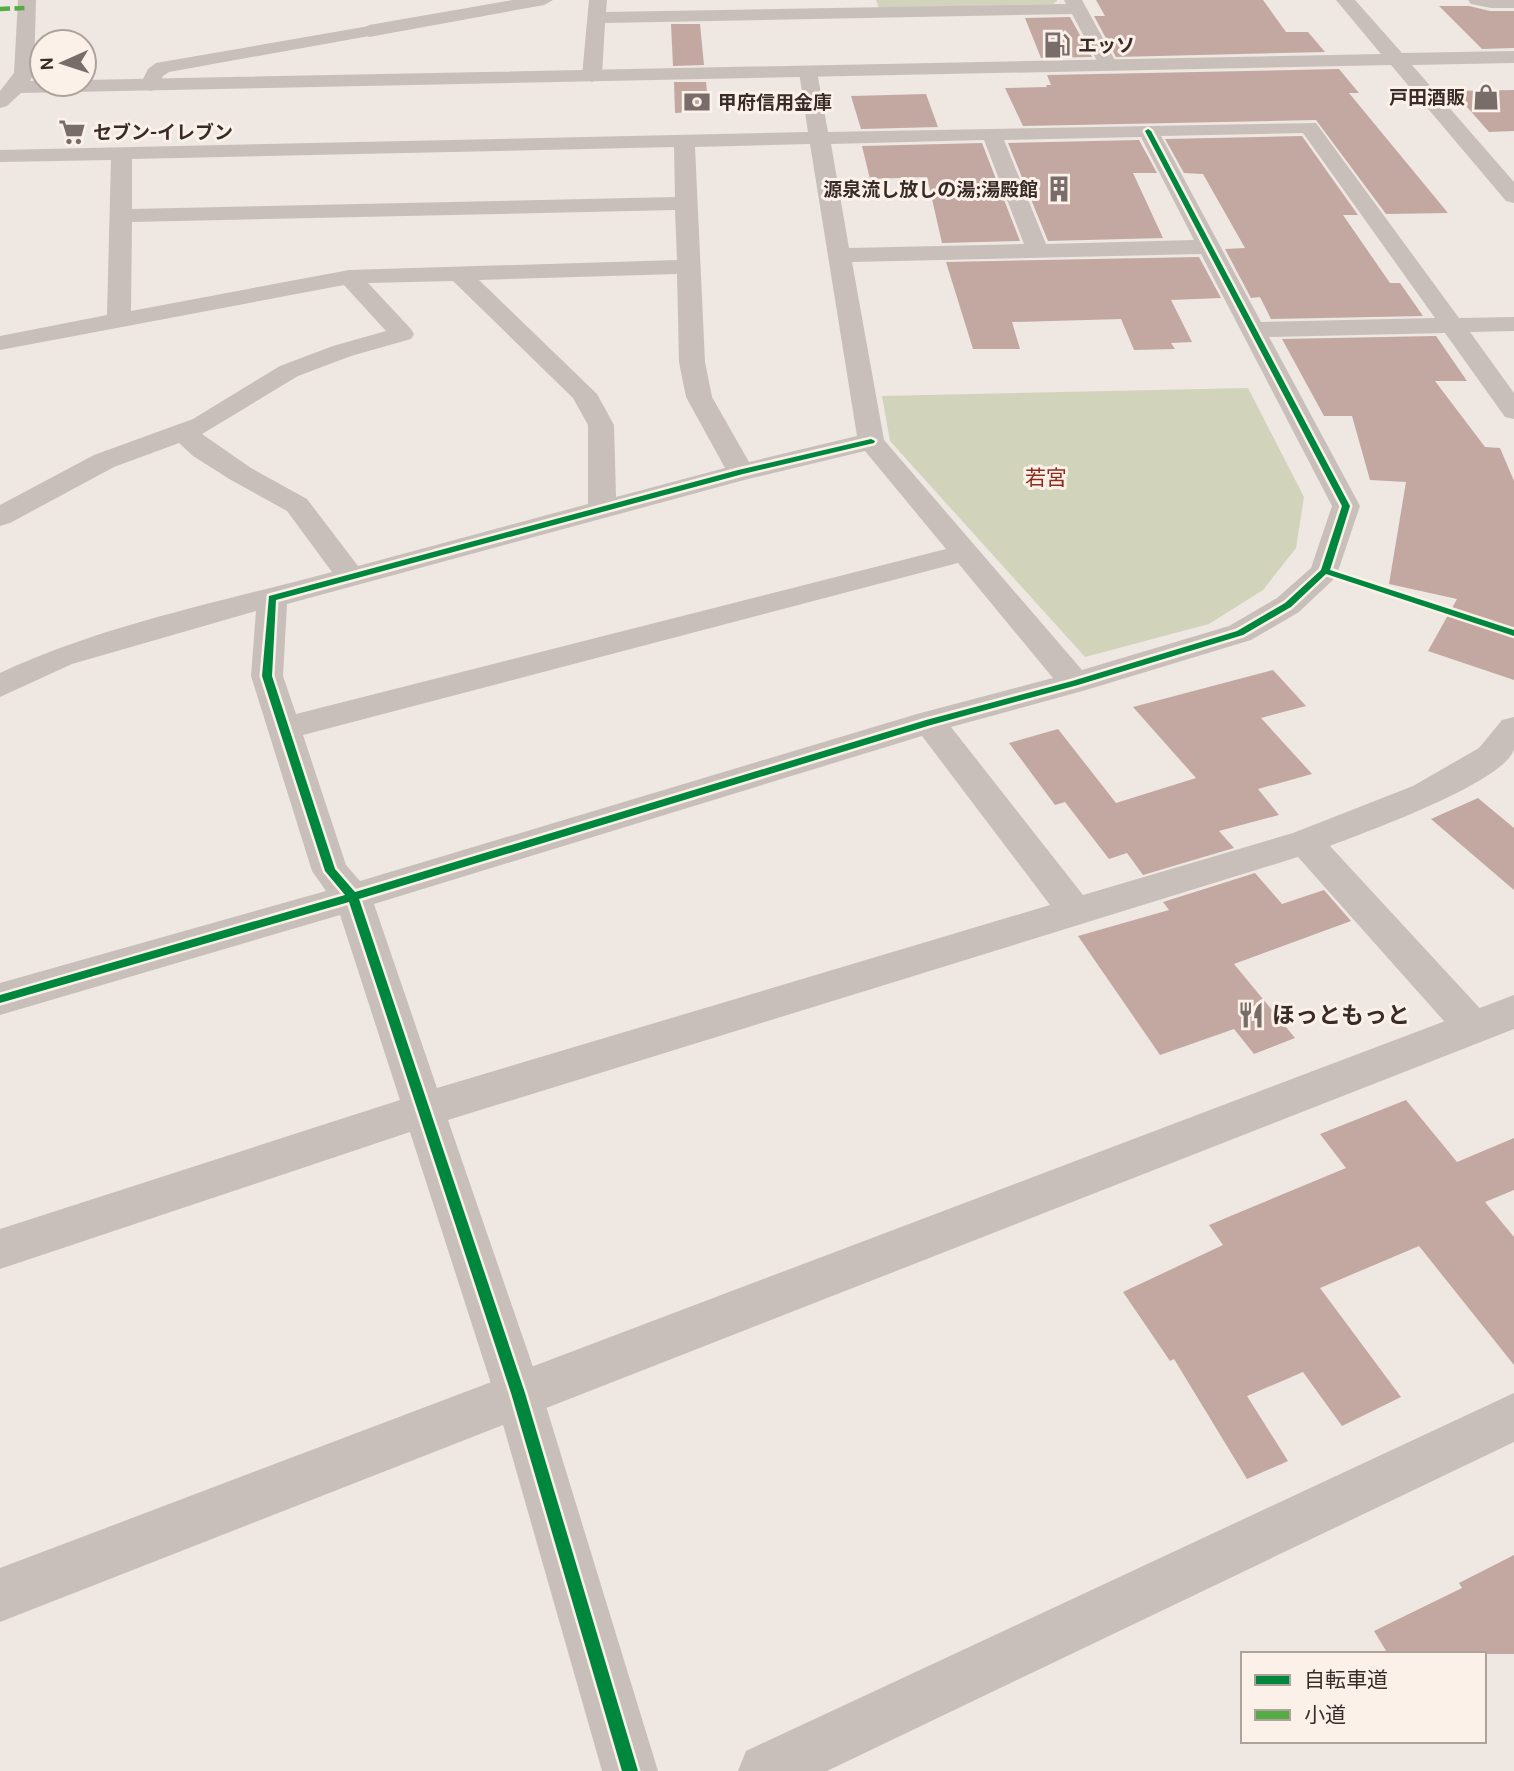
<svg xmlns="http://www.w3.org/2000/svg" width="1514" height="1771" font-family="Karla,'Noto Sans JP',sans-serif">
  <rect width="100%" height="100%" fill="#eee7e2"/>
  <path fill="#d1d4bb" d="M876 0H1057V1L1053 4 879 8Z
    M1248 388 1304 497 1296 548 1263 590 1209 624 1085 657 890 441 882 396Z"/>
  <path fill="#c3a8a2" d="M1096 0H1263L1286 32H1308L1325 52 1116 57 1094 16H1105Z
    M1439 6H1469L1490 11H1514V48L1482 49Z
    M1070 17 1092 57 1041 58 1025 18Z
    M671 24H700L704 65 673 66Z
    M1339 69 1359 93H1349L1448 213 1386 214 1316 120 1023 126 1005 88 1047 87 1046 85H1051L1047 75Z
    M674 82H706L709 111 675 113Z
    M1514 90V131L1489 132 1453 91Z
    M926 94 938 127 861 129 851 96Z
    M1302 136 1358 215H1343L1390 283H1400L1423 316 1271 319 1260 297 1251 298 1225 249 1245 248 1203 174 1184 173 1165 139Z
    M1139 140 1157 173H1133L1163 238 1048 241 1008 143Z
    M982 143 1020 241 942 243 927 177 870 179 862 146Z
    M1199 257 1221 298 1171 300 1192 342 1171 343 1175 349 1134 350 1121 319 1012 322 1020 349H973L946 262Z
    M1436 336 1467 381H1435L1485 447 1500 448 1514 481V680L1428 651 1457 599 1389 584 1406 482 1370 480 1352 416H1324L1282 339Z
    M1273 670 1306 706 1261 718 1312 774 1258 789 1279 815 1219 831 1234 848 1143 875 1127 853 1109 859 1065 802 1055 805 1009 743 1058 729 1116 803 1196 778 1133 707Z
    M1478 798 1514 828V890L1431 819Z
    M1255 873 1282 904 1324 890 1351 921 1234 964 1295 1038 1254 1054 1234 1029 1160 1055 1078 936 1169 910 1163 902Z
    M1406 1100 1457 1162 1514 1138V1190L1485 1202 1514 1237V1365L1419 1246 1320 1288 1401 1397 1342 1426 1303 1372 1247 1396 1288 1461 1247 1479 1174 1359 1170 1361 1123 1292 1223 1245 1209 1225 1346 1168 1320 1134Z
    M1514 1555V1654H1388L1374 1631 1462 1588 1459 1583Z"/>
  <g fill="none" stroke-linecap="round" stroke-linejoin="round">
    <path fill="#c8bfba" fill-rule="evenodd" d="M589 0H607L606 12 1066 4 1064 0H1082L1118 66 1116 70H1102L1072 14 605 23 602 76 592 82 582 76Z
      M1468 0H1514V8H1491L1471 4Z
      M369 26 378 31 375 35 169 72 163 76 157 89 150 91 140 85 148 69 156 63Z
      M808 66 817 72 828 132 1316 123 1459 318 1514 317V331L1470 332 1514 393V419L1505 417 1445 333 1269 337 1360 506 1336 577 1299 612 1251 640 1086 690 951 727 1083 895 1293 833 1413 786 1479 748 1502 720 1514 717C1514 727 1514 740 1514 749 1506 782 1363 833 1330 846L1487 1016 1493 1027 1487 1038 1473 1043 1459 1038 1298 857 448 1120 542 1393 658 1771H602L494 1393 410 1132 0 1269V1229L400 1100 340 915 0 1015V983L326 891 312 871 251 676 256 611 72 664 0 697V673C105 624 221 602 332 572L287 511 231 480 193 456 179 443 114 467 10 523 0 526V505L94 455 193 419 280 366 333 346 386 331 344 285 0 350V336L107 315 111 160 0 162V150L808 132 799 72ZM1303 133 1435 318 1261 322 1161 136ZM1141 137 1194 240 1046 244 1004 140ZM984 140 1024 244 849 248 831 144ZM810 144 857 436 749 462 712 397 705 362 695 147ZM674 147 675 197 132 209V159ZM675 210 677 260 349 270 131 311 132 222ZM1201 254 1332 506 1311 568 1277 598 1229 626 1082 670 884 440 852 262ZM677 274 679 362 686 397 725 468 616 497 614 425 597 394 479 280ZM453 281 573 398 588 425V504L358 566 307 499 251 468 202 434 298 376 351 356 411 339 414 334 411 329 368 283ZM865 451 946 549 296 714 283 676 287 604 748 479ZM958 563 1053 678 917 714 360 881 346 865 303 735ZM922 736 1050 905 437 1088 374 904Z
      M1514 1393V1442L827 1771H738L746 1751Z"/>
    <path fill="#c8bfba" fill-rule="evenodd" d="M18 0H36L34 73 30 81 42 80V84H84V80L1381 54 1336 0H1355L1402 53 1514 51V63L1412 65 1514 182V203L1506 201 1391 65 21 93 7 106 0 108V91L14 73Z
      M513 0H553L544 5 369 37 360 31 369 25Z
      M1514 995V1029L0 1622V1568Z"/>
    <path stroke="#55ab44" stroke-width="4.5" stroke-dasharray="10 4.5" stroke-linecap="butt" d="M0 9 26 8"/>
    <g stroke="#fbf1e9" stroke-width="5">
      <path id="cycleway" d="M1148 129 1151 131 1350 506 1330 570 1514 630V636L1326 574 1291 607 1243 635 1078 685 931 725 359 899 525 1393 638 1771H622L511 1393 349 902 0 1003V995L345 895 325 871 262 676 269 596 738 470 871 439 875 441 874 443 743 474 276 600 272 676 335 869 355 892 926 720 1072 681 1237 631 1285 603 1321 570 1342 506 1145 131Z"/>
    </g>
    <use href="#cycleway" fill="#00873e" fill-rule="evenodd"/>
  </g>
  <defs>
    <g id="fuel-bare" transform="scale(2.1)"><path d="M-5.5-6h7V0h2V4h1.3V-2.5L3-4.5l.8-.8L6-3V5H2.5V1h-1V6h-7ZM-4.2-4.7v3.2H.2V-4.7Z" fill="#786d69" stroke="#fbf1e9" stroke-width="2.5" paint-order="stroke"/></g>
    <g id="shop-bare" transform="scale(2.1)"><path d="M-5-2.5h2.3a2.7 3.5 0 0 1 5.4 0H5L5.5 6h-11ZM-1.5-2.5h3a1.5 2.3 0 0 0-3 0Z" fill="#786d69" stroke="#fbf1e9" stroke-width="2.5" paint-order="stroke"/></g>
    <g id="bank-bare" transform="scale(2.1)"><path d="M-6-4H6V4H-6ZM0-2.3a2.3 2.3 0 1 0 0 4.6a2.3 2.3 0 1 0 0-4.6Z" fill="#786d69" stroke="#fbf1e9" stroke-width="2.5" paint-order="stroke"/></g>
    <g id="supermarket-bare" transform="scale(2.1)"><path d="M-6-5.5h2.5l.6 2H6L4.5 2H-2.5L-4.4-4H-6ZM-1.5 3.2a1.3 1.3 0 1 0 .1 0ZM3 3.2a1.3 1.3 0 1 0 .1 0Z" fill="#786d69" stroke="#fbf1e9" stroke-width="2.5" paint-order="stroke"/></g>
    <g id="building-bare" transform="scale(2.1)"><path d="M-4-6H4V6H1V3H-1V6H-4ZM-2.5-4.3h1.7v1.8h-1.7ZM.8-4.3h1.7v1.8H.8ZM-2.5-1h1.7V.8h-1.7ZM.8-1h1.7V.8H.8Z" fill="#786d69" stroke="#fbf1e9" stroke-width="2.5" paint-order="stroke"/></g>
    <g id="restaurant-bare" transform="scale(2.1)"><path d="M-5-6h1v4h1v-4h1v4h1v-4h1v5L-1.5 .5V6h-2V.5L-5-1ZM5-6V6H3V1.5H1.5Q1.5-4 5-6Z" fill="#786d69" stroke="#fbf1e9" stroke-width="2.5" paint-order="stroke"/></g>
  </defs>
  <g fill-rule="evenodd">
    <use href="#fuel-bare" x="1057" y="45"/>
    <use href="#shop-bare" x="1486" y="97"/>
    <use href="#bank-bare" x="697" y="102"/>
    <use href="#supermarket-bare" x="72" y="132"/>
    <use href="#building-bare" x="1059" y="189"/>
    <use href="#restaurant-bare" x="1251" y="1015"/>
  </g>
  <g text-anchor="middle" stroke-width="6" stroke-linejoin="round" paint-order="stroke">
    <g font-size="19" font-weight="bold" fill="#392c28" stroke="#fbf1e9" text-anchor="start">
      <text x="1078" y="52">エッソ</text>
      <text x="1465" y="104" text-anchor="end">戸田酒販</text>
      <text x="718" y="109">甲府信用金庫</text>
      <text x="93" y="139">セブン-イレブン</text>
      <text x="1038" y="196" text-anchor="end">源泉流し放しの湯;湯殿館</text>
    </g>
    <g font-size="21" fill="#8d2c1c" stroke="#fbf1e9">
      <text x="1046" y="485">若宮</text>
    </g>
    <g font-size="23" font-weight="bold" fill="#392c28" stroke="#fbf1e9" text-anchor="start">
      <text x="1272" y="1023">ほっともっと</text>
    </g>
  </g>
  <rect x="1241" y="1652" width="245" height="91" fill="#fbf1e9" stroke="#ada29c" stroke-width="2"/>
  <rect x="1255" y="1675" width="35" height="10" fill="#00873e" stroke="#ada29c" stroke-width="2"/>
  <text x="1304" y="1687" font-size="21" fill="#392c28">自転車道</text>
  <rect x="1255" y="1710" width="35" height="10" fill="#55ab44" stroke="#ada29c" stroke-width="2"/>
  <text x="1304" y="1722" font-size="21" fill="#392c28">小道</text>
  <g transform="translate(63 63) rotate(267)"><circle r="33" fill="#fbf1e9" stroke="#ada29c" stroke-width="2"/>
  <path d="M0-5L12 26L0 18L-12 26Z" fill="#786d69"/>
  <text y="-10" font-size="19" font-weight="bold" text-anchor="middle" fill="#392c28">N</text>
  </g>
</svg>
